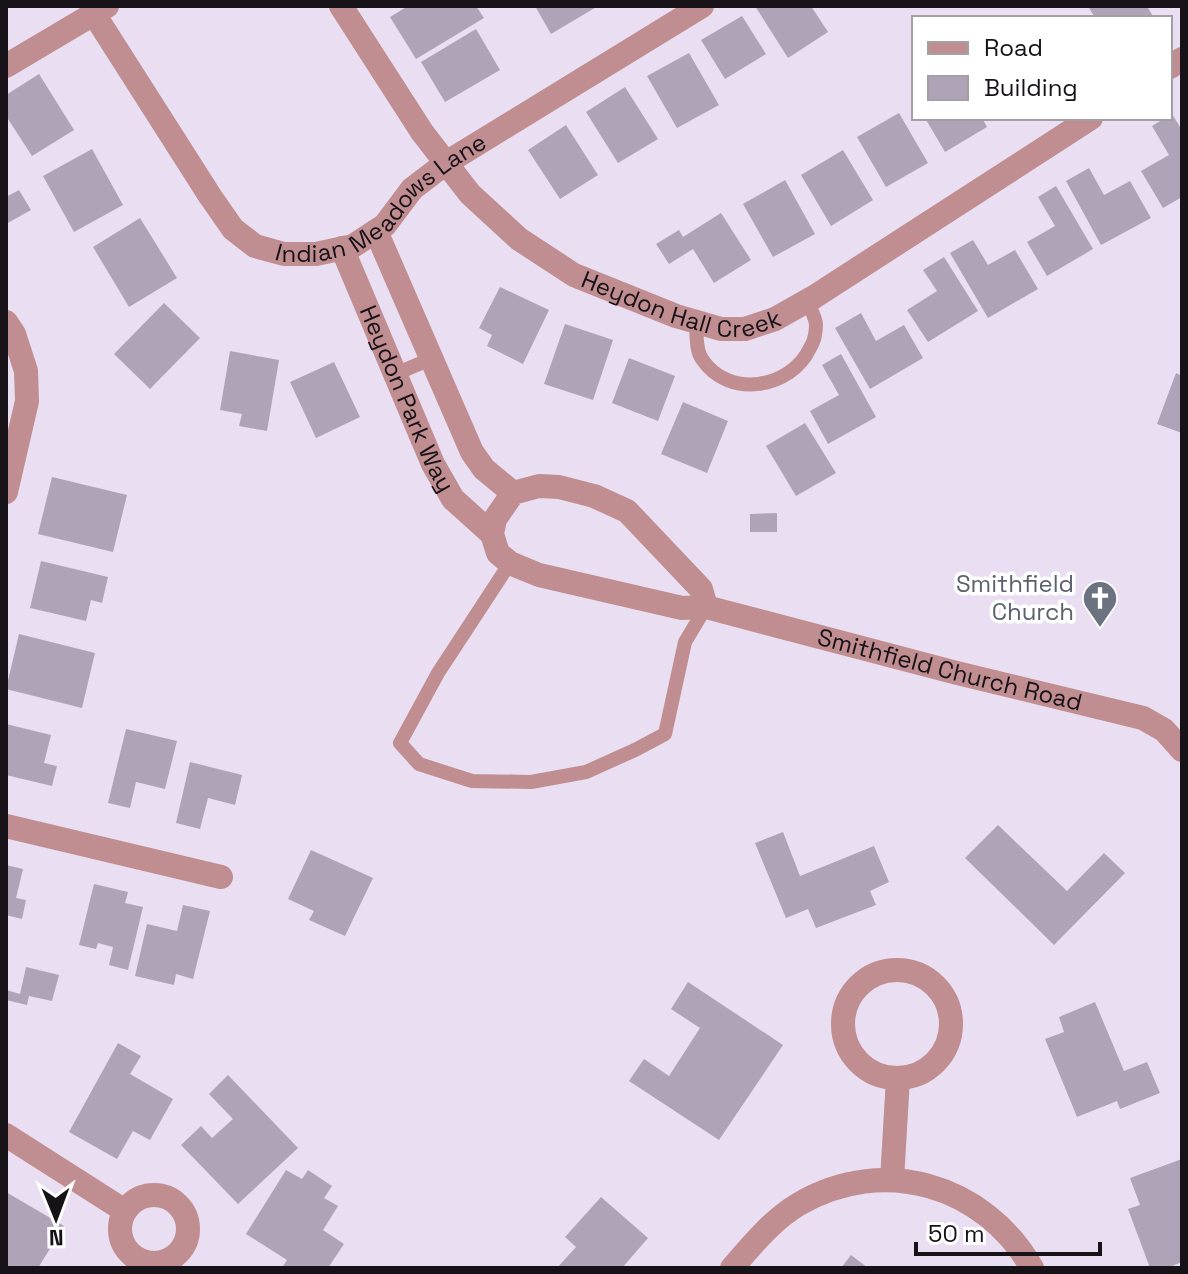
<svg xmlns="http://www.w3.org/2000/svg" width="1188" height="1274" font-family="'Space Grotesk',sans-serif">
  <rect width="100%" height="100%" fill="#e9def2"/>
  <path fill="#afa4b7" d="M408 6H476L484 18 416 59 390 17Z
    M535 6H598L551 34Z
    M755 6H811L828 32 788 58Z
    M1088 6H1147L1154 18H1095Z
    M742 16 766 54 725 79 701 40Z
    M476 29 500 70 445 102 421 62Z
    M689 53 719 105 677 128 647 76Z
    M39 74 74 130 32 156 6 116V95Z
    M625 87 658 139 618 163 586 112Z
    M899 113 928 163 886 187 857 137Z
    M1172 114 1182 130V197L1163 208 1141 171 1169 155 1152 126 1165 118H1170V115Z
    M925 118H982L987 127 945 152Z
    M566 125 598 175 560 199 528 150Z
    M92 149 123 205 74 232 43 176Z
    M843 150 873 200 831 226 801 175Z
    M1089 168 1104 195 1130 181 1151 218 1101 245 1066 181Z
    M785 180 815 234 773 257 743 204Z
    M1056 186 1093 249 1047 276 1027 242 1055 226 1038 197Z
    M19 190 31 210 6 224V197Z
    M721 213 751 260 714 283 693 249 669 264 656 244 679 230 683 237Z
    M140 218 177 278 129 307 93 247Z
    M973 240 988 265 1015 250 1038 289 988 318 950 253Z
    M944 257 978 311 928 342 907 310 937 291 923 270Z
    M500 287 549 310 523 364 487 346 492 335 479 328Z
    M164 303 200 338 150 389 114 354Z
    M861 313 876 341 904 325 923 358 870 389 835 328Z
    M565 324 613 340 593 400 544 384Z
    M230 351 279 360 267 431 239 426 242 414 220 410Z
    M841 354 876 417 828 444 810 411 839 395 822 365Z
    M629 358 675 376 658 421 612 403Z
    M334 362 360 417 316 438 290 382Z
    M1176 373 1182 376V433L1157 424Z
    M683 402 728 421 707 473 661 454Z
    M805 423 836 473 796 496 766 446Z
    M52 477 127 495 113 552 38 534Z
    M777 513V532H750V514Z
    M41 561 108 577 102 603 91 600 86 621 30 608Z
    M19 634 95 653 82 708 6 689Z
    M6 724 51 735 44 763 57 766 52 786 6 775Z
    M126 729 177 741 165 789 136 782 130 808 108 803Z
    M190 762 242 775 235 805 208 798 200 829 176 823Z
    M998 825 1067 891 1104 853 1125 873 1054 945 965 858Z
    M783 832 800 876 874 846 889 882 870 891 876 905 816 928 808 909 786 918 755 843Z
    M311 850 373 878 345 936 309 920 314 911 288 899Z
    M6 865 23 869 16 898 26 900 22 919 6 915Z
    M94 884 128 892 125 903 143 907 128 970 109 965 113 947 98 943 96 949 79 945Z
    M183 905 210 911 193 979 176 974 174 985 135 976 147 924 177 931Z
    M26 967 59 975 52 1001 29 996 27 1005 6 1000V990L20 994Z
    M688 982 783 1045 719 1140 629 1081 644 1059 669 1076 700 1028 671 1009Z
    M1095 1002 1124 1071 1147 1062 1160 1093 1120 1109 1117 1101 1077 1117 1045 1039 1064 1032 1059 1017Z
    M118 1043 141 1056 130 1074 173 1099 150 1140 133 1131 117 1159 69 1132Z
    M228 1075 298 1148 238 1204 181 1145 201 1126 212 1138 233 1119 209 1094Z
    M1182 1159V1262L1167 1268H1150L1128 1209 1140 1205 1130 1178Z
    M286 1170 302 1179 308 1170 332 1186 324 1198 338 1206 323 1230 344 1244 328 1268H282L287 1260 246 1234Z
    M6 1192 64 1226 38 1268H6Z
    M601 1197 648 1238 622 1268H557L576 1247 565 1237Z
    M851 1255 868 1268H841Z"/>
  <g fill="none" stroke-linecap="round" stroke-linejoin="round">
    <path stroke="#c08d90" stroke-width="14" d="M696 322C697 333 695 349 702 359 728 399 791 389 810 348 814 342 816 332 816 324 815 316 810 308 807 300
      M395 374 431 359
      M510 563 438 673 400 743 419 764 472 781 531 782 586 772 635 750 665 734 685 642 706 607"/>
    <g stroke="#c08d90" stroke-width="24">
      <path id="s1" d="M341 6 422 132 470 194 519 239 574 275 676 316 721 329H745L775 319 814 297 1091 118"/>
      <path id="s2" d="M94 14 210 196 233 229 255 246 284 254H316L353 246 385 225 412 189 446 163 702 6"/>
      <path d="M6 66 107 6"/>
      <path d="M1170 67 1182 59"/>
      <path d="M376 231 472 452 484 469 513 493"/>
      <path id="s3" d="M342 248 433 464 453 499 492 534"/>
      <path d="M6 322 14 334 26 371 27 401 6 492"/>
      <path id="s4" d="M706 607 701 589 627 511 594 496 559 487 539 486 513 493 495 519 492 534 498 553 510 563 539 575 682 608 706 607 957 673 1143 718 1164 730 1182 750"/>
      <path d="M6 826 221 877"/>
      <circle cx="897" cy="1024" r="54"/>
      <path d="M6 1135 125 1211"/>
      <path d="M892 1180 898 1078"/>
      <circle cx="154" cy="1229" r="34"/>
      <path d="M732 1268C752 1245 772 1220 799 1204 883 1155 984 1184 1032 1268"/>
    </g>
  </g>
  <defs>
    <g id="church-pin" transform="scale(1.8)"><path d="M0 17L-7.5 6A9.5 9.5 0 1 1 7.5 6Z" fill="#6b7280" stroke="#fff"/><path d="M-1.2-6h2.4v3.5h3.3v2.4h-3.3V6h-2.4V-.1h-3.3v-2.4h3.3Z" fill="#fff"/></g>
  </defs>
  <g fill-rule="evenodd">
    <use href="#church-pin" x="1100" y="598"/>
  </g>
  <g text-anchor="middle" stroke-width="7" stroke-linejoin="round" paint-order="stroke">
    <g font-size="24" fill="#161218" stroke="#fff">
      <text dy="8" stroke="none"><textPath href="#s2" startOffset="430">Indian Meadows Lane</textPath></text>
      <text dy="8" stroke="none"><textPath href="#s1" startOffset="474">Heydon Hall Creek</textPath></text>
      <text dy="8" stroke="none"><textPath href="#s3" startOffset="164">Heydon Park Way</textPath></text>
      <text dy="8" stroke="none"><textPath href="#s4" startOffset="782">Smithfield Church Road</textPath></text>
    </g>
    <g font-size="24" fill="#5b616d" stroke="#fff" text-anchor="end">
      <text x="1074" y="592">Smithfield<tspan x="1074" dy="28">Church</tspan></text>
    </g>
  </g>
  <rect width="1188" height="1274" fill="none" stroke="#161218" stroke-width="16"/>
  <rect x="912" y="16" width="260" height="104" fill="#ffffff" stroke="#a2a0a3" stroke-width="2"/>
  <rect x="928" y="42" width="40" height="12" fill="#c08d90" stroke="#a2a0a3" stroke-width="2"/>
  <text x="984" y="56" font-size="24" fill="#161218">Road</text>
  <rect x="928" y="76" width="40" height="24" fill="#afa4b7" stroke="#a2a0a3" stroke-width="2"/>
  <text x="984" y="96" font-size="24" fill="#161218">Building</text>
  <g transform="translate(56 1218) rotate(179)" stroke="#ffffff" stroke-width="6" paint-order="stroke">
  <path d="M0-6L14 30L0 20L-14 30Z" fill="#161218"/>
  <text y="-12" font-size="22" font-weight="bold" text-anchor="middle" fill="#161218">N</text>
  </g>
  <path d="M916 1242v12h184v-12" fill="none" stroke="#161218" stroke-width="4"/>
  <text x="928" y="1242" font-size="24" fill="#161218" stroke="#ffffff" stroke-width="6" paint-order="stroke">50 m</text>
</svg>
